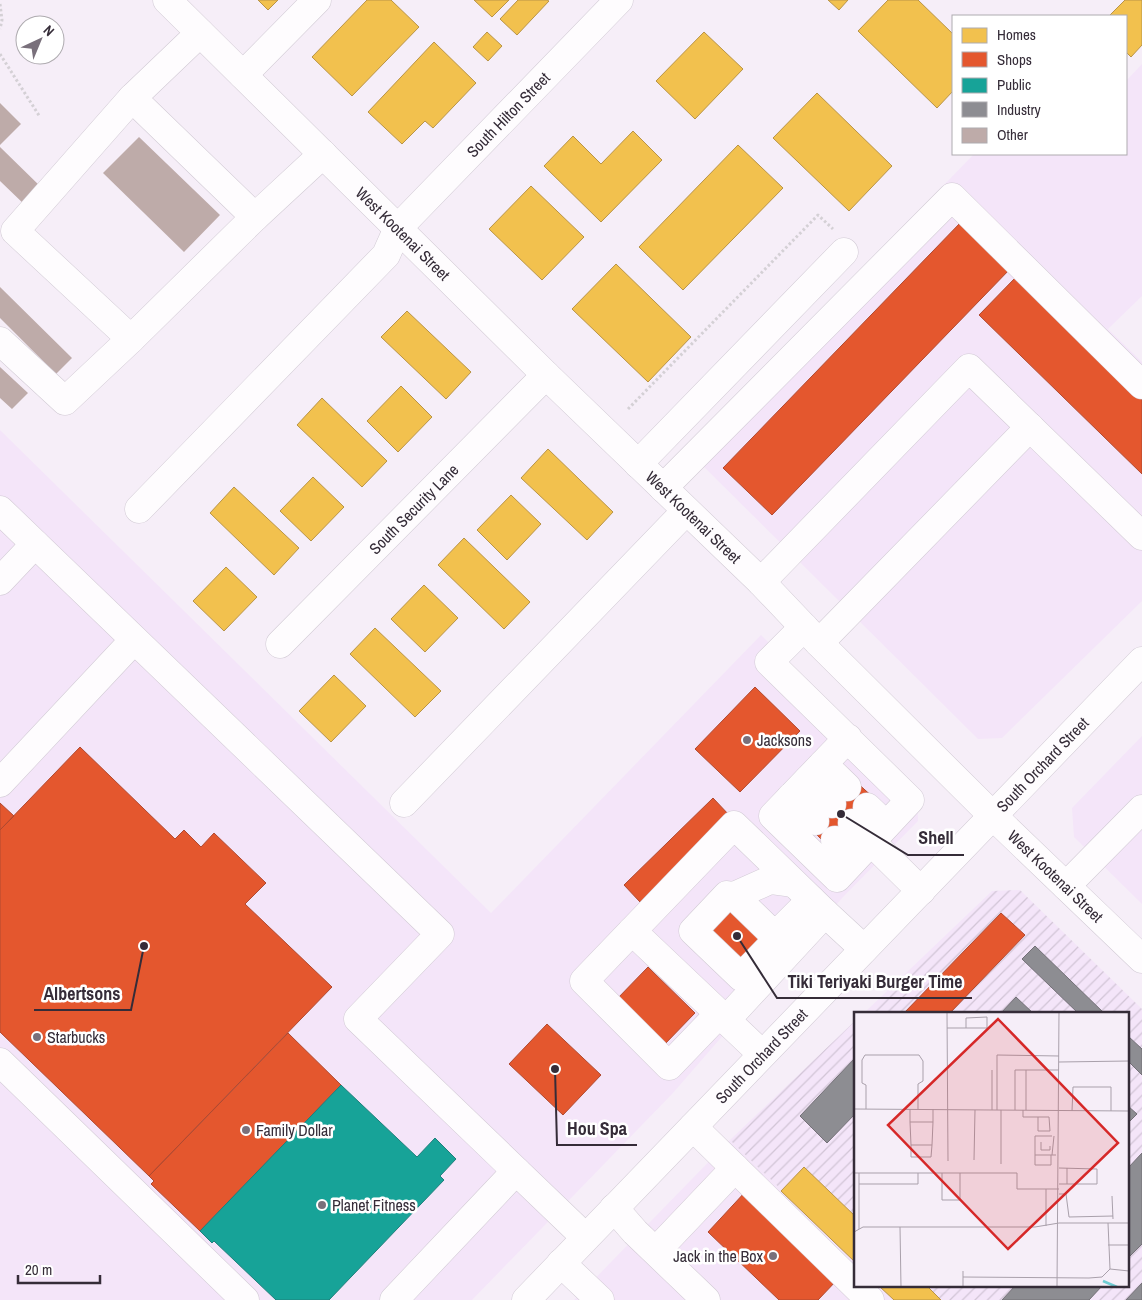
<svg xmlns="http://www.w3.org/2000/svg" width="1142" height="1300" font-family="'Archivo Narrow',sans-serif">
  <defs>
    <pattern id="industrial-furrows" width="10" height="10" patternUnits="userSpaceOnUse" patternTransform="scale(1.25)"><rect width="10" height="10" fill="#f4e5f9"/><path d="M-1 1l2-2M0 10L10 0M9 11l2-2" fill="none" stroke="#d2c5d6"/></pattern>
  </defs>
  <rect width="100%" height="100%" fill="#f6eef8"/>
  <path fill="#f4e5f9" d="M1142 64V296L1108 329 1142 362V601L1002 738 978 739 687 450 974 154H1126V81Z
    M0 430 491 913 761 635 917 790 918 821 843 897 673 1093 472 1300H0Z
    M1142 736V904L1074 837 1072 808Z
    M730 1140 856 1262V1286H881L895 1300H574Z"/>
  <path fill="url(#industrial-furrows)" d="M1020 890 1142 1009V1300H895L881 1286H1128V1014H863L992 891Z
    M856 1020V1262L730 1140Z"/>
  <path fill="#f2c14e" stroke="#b99447" d="M258 0H278L268 10Z
    M367 0H391L419 27 352 96 312 57Z
    M474 0H509L492 17Z
    M518 0H547L549 1 517 35 500 19Z
    M828 0H848L839 10Z
    M888 0H918L953 34V91L937 108 858 31Z
    M1125 0H1142V45L1131 57 1126 52V16H1109Z
    M487 32 502 46 488 61 473 47Z
    M704 32 743 69 695 119 656 81Z
    M434 42 476 83 433 128 425 121 402 144 368 112Z
    M817 93 892 166 849 211 773 138Z
    M633 131 662 160 601 222 544 166 573 136 601 164Z
    M738 145 783 188 683 290 639 247Z
    M531 186 584 237 542 280 489 229Z
    M616 264 691 337 648 382 572 309Z
    M407 311 471 372 446 399 381 337Z
    M401 386 432 417 398 452 367 421Z
    M322 398 387 461 362 487 297 425Z
    M548 449 613 512 587 540 521 478Z
    M313 477 344 507 311 541 280 511Z
    M234 487 299 548 274 575 210 513Z
    M511 495 541 524 507 560 477 530Z
    M464 538 530 602 504 629 438 565Z
    M226 567 257 597 224 631 193 601Z
    M424 585 458 618 425 652 391 619Z
    M375 628 441 691 415 717 350 654Z
    M334 675 366 706 331 742 299 711Z
    M804 1167 856 1217V1263L781 1191Z
    M879 1286H927L941 1300H894Z"/>
  <path fill="#e4572e" stroke="#b04a31" d="M962 221 1011 268 772 515 723 468Z
    M1016 277 1142 400V474L979 315Z
    M755 687 800 731 740 792 695 749Z
    M80 747 175 839 184 830 201 847 214 833 266 883 245 904 332 987 149 1176 0 1032V830Z
    M854 780 875 799 829 847 809 827Z
    M713 798 730 816 640 902 624 885Z
    M0 803 14 816 0 830Z
    M733 900 773 939 741 972 701 933Z
    M1001 913 1025 935 949 1014H903Z
    M648 967 695 1013 663 1046 616 1000Z
    M547 1024 601 1075 563 1115 509 1064Z
    M288 1033 341 1085 200 1231 151 1184 154 1181 149 1176Z
    M746 1191 837 1280 818 1300H779L708 1232Z"/>
  <path fill="#17a398" stroke="#207f7b" d="M341 1085 417 1157 435 1138 456 1159 440 1176 444 1180 329 1300H276L214 1241 212 1243 200 1231Z"/>
  <path fill="#8d8d92" stroke="#737077" d="M1035 946 1105 1014H1079L1022 959Z
    M1016 997 1034 1014H1000Z
    M1128 1036 1142 1049V1075L1128 1061Z
    M855 1058 856 1113 827 1143 800 1116Z
    M1128 1106 1137 1114 1128 1123Z
    M1142 1153V1244L1128 1258V1168Z
    M1142 1283V1300H1126Z
    M1015 1286H1102L1089 1300H1002Z"/>
  <path fill="#beaba9" d="M0 103 21 124 0 145Z
    M139 137 220 215 184 252 103 173Z
    M0 147 43 189 26 206 0 181Z
    M0 287 72 358 56 374 0 318Z
    M0 367 28 393 12 409 0 398Z"/>
  <g fill="none" stroke-linecap="round" stroke-linejoin="round">
    <g stroke="#d1cad4" stroke-width="29">
      <g id="minor">
        <path id="s1" d="M167 0 546 375 761 582 819 643 993 816 1142 959"/>
        <path d="M200 33 132 98 255 217 323 154"/>
        <path d="M243 75 317 0"/>
        <path d="M132 98 15 231 131 339 255 217"/>
        <path d="M0 341 65 401 131 339"/>
        <path d="M638 464 844 252"/>
        <path d="M663 488 952 197 1142 385"/>
        <path id="s2" d="M139 509 386 255 398 228 619 0"/>
        <path d="M0 510 440 934 358 1019 585 1237"/>
        <path d="M0 581 35 544"/>
        <path d="M761 582 969 368 1142 536"/>
        <path d="M804 627 769 662 910 800 837 878 773 816 848 738"/>
        <path d="M819 643 1030 427"/>
        <path id="s3" d="M280 644 546 375"/>
        <path d="M823 764 847 787"/>
        <path d="M808 780 832 804"/>
        <path d="M0 783 134 640"/>
        <path d="M791 797 815 821"/>
        <path d="M404 803 686 511"/>
        <path d="M867 807 886 825"/>
        <path d="M852 823 921 891"/>
        <path d="M835 840 854 859"/>
        <path d="M792 883 770 880 734 896 775 936 811 900"/>
        <path d="M1066 886 1142 809"/>
        <path d="M734 896 727 895 693 931 741 977 776 941 775 936"/>
        <path d="M632 931 584 981 669 1066 719 1014"/>
        <path d="M726 1020 632 931 734 825 825 913"/>
        <path d="M762 1054 726 1020 825 913 864 949"/>
        <path d="M0 1062 245 1300"/>
        <path d="M693 1127 870 1300"/>
        <path d="M614 1208 635 1232 706 1300"/>
        <path d="M656 1251 735 1168"/>
        <path d="M561 1263 600 1300"/>
        <path d="M394 1300 516 1171"/>
      </g>
    </g>
    <g stroke="#d1cad4" stroke-width="29">
      <g id="major">
        <path id="s4" d="M526 1300 1142 661"/>
      </g>
    </g>
    <path stroke="#d4d0d5" stroke-width="3" stroke-dasharray="2.5 2.5" stroke-linecap="butt" d="M0 4 2 20 0 29
      M0 54 40 117
      M628 409 818 215 833 229"/>
    <use href="#minor" stroke="#fefcfe" stroke-width="28"/>
    <use href="#major" stroke="#fefcfe" stroke-width="28"/>
  </g>
  <g fill="#79707b" stroke="#fff" stroke-width="2">
    <circle cx="747" cy="740" r="5"/>
    <circle cx="37" cy="1037" r="5"/>
    <circle cx="246" cy="1130" r="5"/>
    <circle cx="322" cy="1205" r="5"/>
    <circle cx="773" cy="1256" r="5"/>
  </g>
  <g text-anchor="middle" stroke-width="5" stroke-linejoin="round" paint-order="stroke">
    <g font-size="16" fill="#352c38" stroke="#fff">
      <text dy="6" stroke="none"><textPath href="#s2" startOffset="542">South Hilton Street</textPath></text>
      <text dy="6" stroke="none"><textPath href="#s1" startOffset="332">West Kootenai Street</textPath></text>
      <text dy="6" stroke="none"><textPath href="#s3" startOffset="190">South Security Lane</textPath></text>
      <text dy="6" stroke="none"><textPath href="#s1" startOffset="738">West Kootenai Street</textPath></text>
      <text dy="6" stroke="none"><textPath href="#s4" startOffset="744">South Orchard Street</textPath></text>
      <text dy="6" stroke="none"><textPath href="#s1" startOffset="1248">West Kootenai Street</textPath></text>
      <text dy="6" stroke="none"><textPath href="#s4" startOffset="339">South Orchard Street</textPath></text>
    </g>
    <g font-size="16" fill="#352c38" stroke="#fff" text-anchor="start">
      <text x="757" y="746">Jacksons</text>
      <text x="47" y="1043">Starbucks</text>
      <text x="256" y="1136">Family Dollar</text>
      <text x="332" y="1211">Planet Fitness</text>
      <text x="763" y="1262" text-anchor="end">Jack in the Box</text>
    </g>
  </g>
  <g transform="translate(854 1012)">
    <rect width="275" height="275" fill="#f6eef8"/>
    <path fill="none" stroke="#6fccd3" stroke-width="2.5" d="M249 269 263 275"/>
    <path fill="none" stroke="#a9a0ab" stroke-width="1" d="M93 0 94 149M93 16H133V5L112 6V16M205 50 275 49M138 58V98M0 97 275 99M12 97V73L8 71V48L11 43H65L69 49V69L64 72V97M56 97V110H79V97M143 98V43L205 44M161 98V58H205M169 98V105H195L196 119H184V105M172 98V58M218 99 219 75H257V99M56 110 57 133H78L79 110M198 124H181V143H198M200 124 198 143H202M187 130V138H196V134M57 133V145H77L78 133M181 143V153H197V143M120 148 121 98M147 152V98M213 156V172M0 161H163V177H205M5 161V217M88 161V188H106V161M5 172H64V161M205 172H243V157L205 156M192 177V214M205 182H212L215 205 259 204M258 184 259 207M254 211 256 257M46 215 47 275M0 220 9 215H181L205 211H275M254 233H275M256 257 275 259M109 265 235 266 248 265 256 257M109 275V259M203 275 205 0"/>
    <path fill="#d62828" fill-opacity="0.15" stroke="#d62828" stroke-width="2.5" d="M144 7 264 131 154 237 34 113Z"/>
    <rect width="275" height="275" fill="none" stroke="#352c38" stroke-width="2.5"/>
  </g>
  <path fill="none" stroke="#352c38" stroke-width="2" d="M841 814L908 855H964M737 936L777 998H972M144 946L131 1010H34M555 1069L557 1145H637"/>
  <g fill="#352c38" stroke="#fff" stroke-width="2">
    <circle cx="841" cy="814" r="5"/>
    <circle cx="737" cy="936" r="5"/>
    <circle cx="144" cy="946" r="5"/>
    <circle cx="555" cy="1069" r="5"/>
  </g>
  <g font-size="18" text-anchor="middle" font-weight="bold" fill="#352c38" stroke="#fff" stroke-width="5" stroke-linejoin="round" paint-order="stroke">
    <text x="936" y="844">Shell</text>
    <text x="875" y="988">Tiki Teriyaki Burger Time</text>
    <text x="82" y="1000">Albertsons</text>
    <text x="597" y="1135">Hou Spa</text>
  </g>
  <rect x="952" y="15" width="175" height="140" fill="#ffffff" stroke="#aeabaf"/>
  <rect x="962" y="28" width="25" height="15" fill="#f2c14e" stroke="#aeabaf"/>
  <text x="997" y="40" font-size="15" fill="#352c38">Homes</text>
  <rect x="962" y="52" width="25" height="15" fill="#e4572e" stroke="#aeabaf"/>
  <text x="997" y="65" font-size="15" fill="#352c38">Shops</text>
  <rect x="962" y="78" width="25" height="15" fill="#17a398" stroke="#aeabaf"/>
  <text x="997" y="90" font-size="15" fill="#352c38">Public</text>
  <rect x="962" y="102" width="25" height="15" fill="#8d8d92" stroke="#aeabaf"/>
  <text x="997" y="115" font-size="15" fill="#352c38">Industry</text>
  <rect x="962" y="128" width="25" height="15" fill="#beaba9" stroke="#aeabaf"/>
  <text x="997" y="140" font-size="15" fill="#352c38">Other</text>
  <g transform="translate(40 40) rotate(44)"><circle r="24" fill="#ffffff" stroke="#aeabaf"/>
  <path d="M0-4L9 19L0 12L-9 19Z" fill="#79707b"/>
  <text y="-8" font-size="14" font-weight="bold" text-anchor="middle" fill="#352c38">N</text>
  </g>
  <path d="M18 1275v8h82v-8" fill="none" stroke="#352c38" stroke-width="2.5"/>
  <text x="25" y="1275" font-size="15" fill="#352c38" stroke="#ffffff" stroke-width="4" paint-order="stroke">20 m</text>
</svg>
